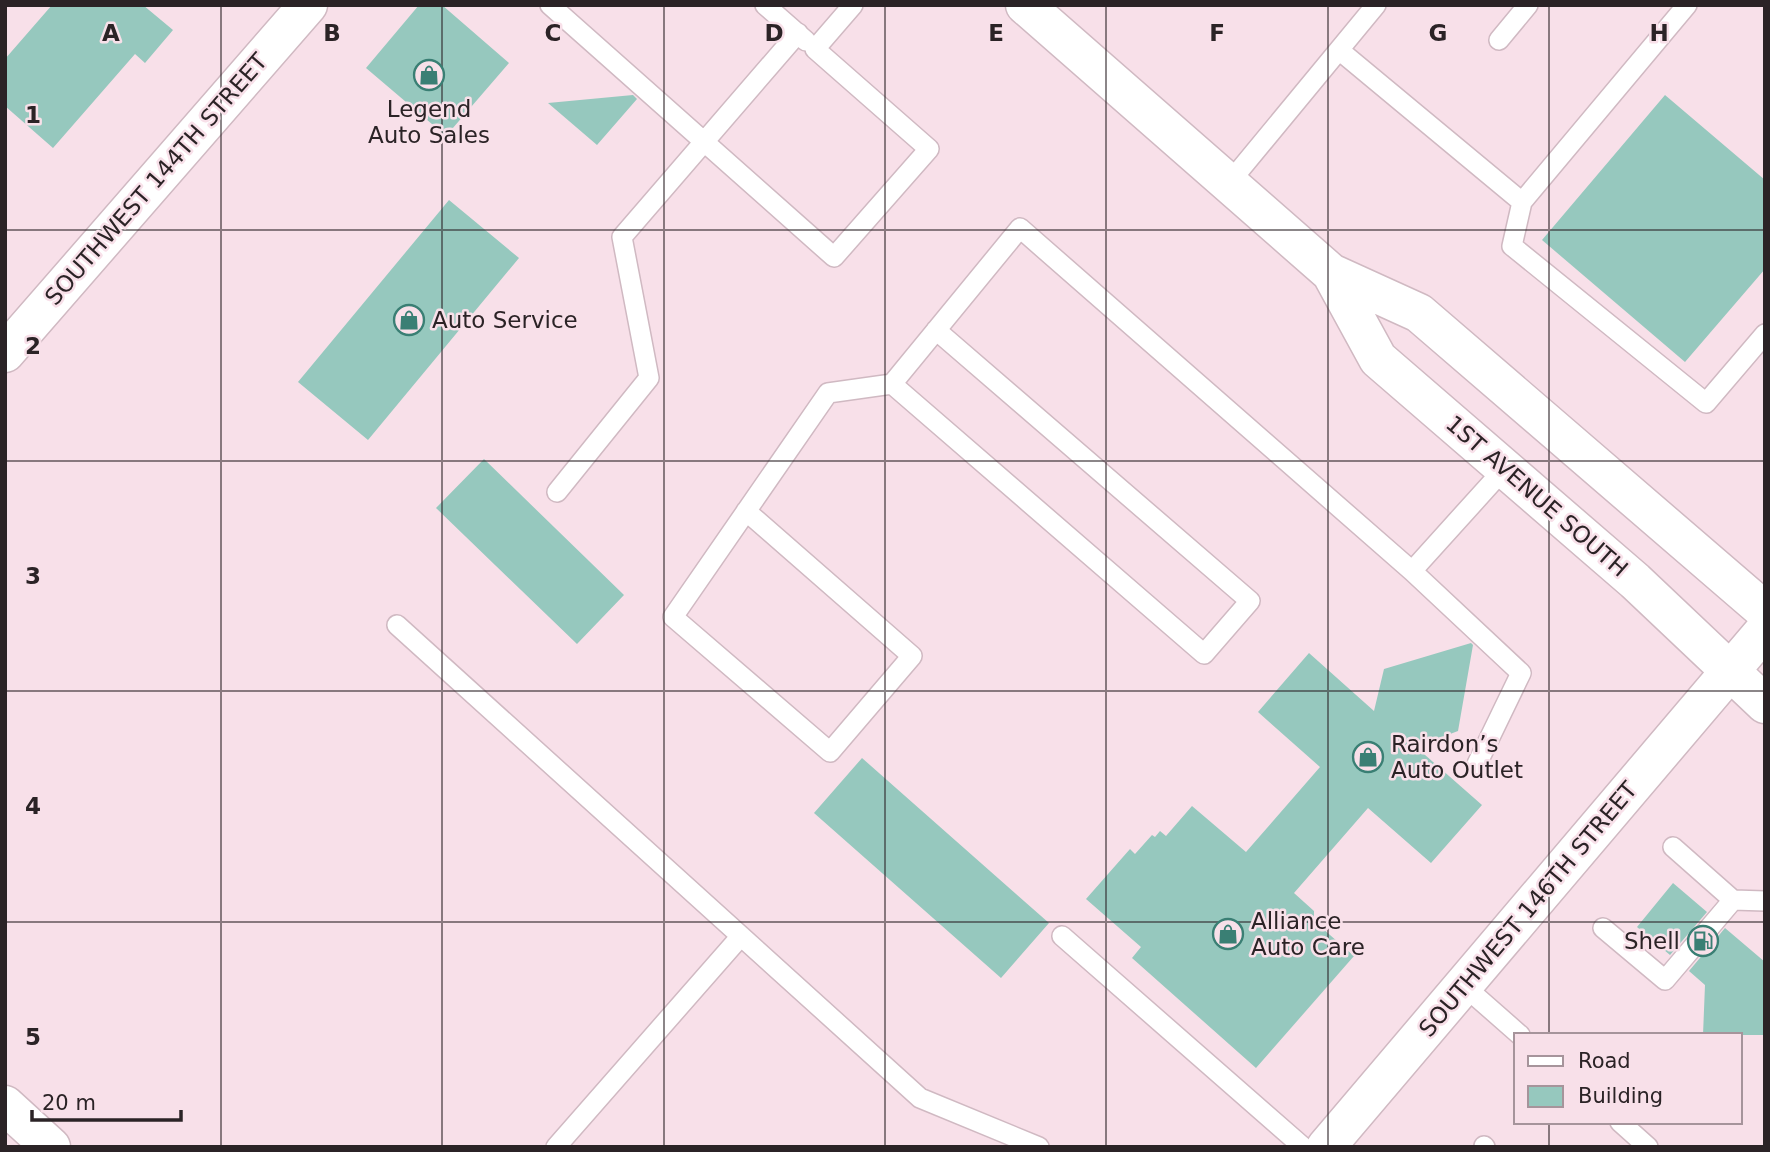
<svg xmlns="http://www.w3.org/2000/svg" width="1770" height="1152" font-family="'DejaVu Sans',sans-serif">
  <rect width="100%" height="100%" fill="#f8e0e9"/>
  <path fill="#96c8be" d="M52 5H143L173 30 145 63 135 54 53 148 5 106V59Z
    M419 5H442L509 63 446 136 366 68Z
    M633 95 637 99 597 145 548 103Z
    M1665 95 1765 180V269L1685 362 1542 240Z
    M449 200 519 258 368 440 298 382Z
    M484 459 624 595 577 644 436 508Z
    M1471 643 1473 645 1458 731 1416 747 1482 805 1431 863 1368 808 1294 893 1314 911V921L1354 956 1256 1068 1132 958 1141 947 1086 899 1130 849 1135 854 1152 835 1155 837 1160 831 1166 836 1192 806 1246 852 1320 767 1258 712 1309 653 1374 711 1384 669Z
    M862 758 1049 923 1001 978 814 813Z
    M1673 883 1707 912 1670 955 1637 927Z
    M1725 928 1765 962V1035H1703L1705 985 1689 971Z"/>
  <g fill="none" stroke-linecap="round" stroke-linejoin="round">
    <g stroke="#d0b9c2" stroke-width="22">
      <path id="lane" d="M550 5 834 257 929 149 815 49 853 5
        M765 5 806 41
        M1499 40 1528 5
        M1339 50 1522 202 1687 5
        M1229 183 1376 5
        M1522 202 1512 246 1706 403 1765 334
        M892 384 1204 654 1250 601 936 330
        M557 492 649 378 622 237 798 33
        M746 511 912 656 830 752 673 617 828 393 892 384 1020 228 1412 571 1521 673 1477 764
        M1412 571 1505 468
        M397 625 920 1098 1039 1147
        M1673 847 1733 900 1765 901
        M1603 928 1665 980 1733 900
        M1062 936 1303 1147
        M1463 985 1520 1035
        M1620 1122 1648 1147
        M1484 1146 1485 1147
        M556 1147 741 936"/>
    </g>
    <g stroke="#d0b9c2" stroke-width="41">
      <path id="street" d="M5 353 308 5
        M5 1105 51 1147"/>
    </g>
    <g stroke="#d0b9c2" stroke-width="41">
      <path id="secondary" d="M1025 5 1331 273 1419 313 1765 611
        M1331 273 1378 359 1635 581 1765 704
        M1326 1147 1765 630"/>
    </g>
    <use href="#lane" stroke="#fff" stroke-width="19"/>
    <use href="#street" stroke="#fff" stroke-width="38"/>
    <use href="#secondary" stroke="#fff" stroke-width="38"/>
  </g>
  <path fill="none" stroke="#2b2326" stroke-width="2" stroke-opacity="0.55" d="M221 5V1147M442 5V1147M664 5V1147M885 5V1147M1106 5V1147M1328 5V1147M1549 5V1035M5 230H1765M5 461H1765M5 691H1765M5 922H1765M1549 1122V1147"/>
  <defs>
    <g id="shop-ring" transform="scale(1.575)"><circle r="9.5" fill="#f8e0e9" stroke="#3a7f74" stroke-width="1.5"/><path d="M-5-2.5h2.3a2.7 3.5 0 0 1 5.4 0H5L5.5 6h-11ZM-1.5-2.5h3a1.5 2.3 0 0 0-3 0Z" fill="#3a7f74"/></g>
    <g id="fuel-ring" transform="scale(1.575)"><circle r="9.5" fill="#f8e0e9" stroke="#3a7f74" stroke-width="1.5"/><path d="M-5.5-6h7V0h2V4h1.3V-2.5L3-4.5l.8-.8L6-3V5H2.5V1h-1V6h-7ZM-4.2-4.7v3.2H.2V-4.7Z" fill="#3a7f74"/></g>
  </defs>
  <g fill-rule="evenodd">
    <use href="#shop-ring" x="429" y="75"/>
    <use href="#shop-ring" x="409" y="320"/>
    <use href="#shop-ring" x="1368" y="757"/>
    <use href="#shop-ring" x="1228" y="934"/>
    <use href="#fuel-ring" x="1703" y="941"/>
  </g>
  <g text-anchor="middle" stroke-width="5" stroke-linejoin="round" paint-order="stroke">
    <g font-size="23" fill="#2b2326" stroke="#f8e0e9" text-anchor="start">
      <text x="429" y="117" text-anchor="middle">Legend<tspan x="429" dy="26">Auto Sales</tspan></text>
      <text x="432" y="328">Auto Service</text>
      <text x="1391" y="752">Rairdon’s<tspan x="1391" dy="26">Auto Outlet</tspan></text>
      <text x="1251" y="929">Alliance<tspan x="1251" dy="26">Auto Care</tspan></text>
      <text x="1680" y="949" text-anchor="end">Shell</text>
    </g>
    <g font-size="23" fill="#2b2326" stroke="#f8e0e9">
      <text transform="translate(156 179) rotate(-49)" y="8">SOUTHWEST 144TH STREET</text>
      <text transform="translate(1537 496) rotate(41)" y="8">1ST AVENUE SOUTH</text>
      <text transform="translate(1528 909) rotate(-50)" y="8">SOUTHWEST 146TH STREET</text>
    </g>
  </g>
  <g font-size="23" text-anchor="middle" font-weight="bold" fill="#2b2326" stroke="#f8e0e9" stroke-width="5" stroke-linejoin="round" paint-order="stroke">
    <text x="111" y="41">A</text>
    <text x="332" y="41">B</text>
    <text x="553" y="41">C</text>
    <text x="774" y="41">D</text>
    <text x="996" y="41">E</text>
    <text x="1217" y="41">F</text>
    <text x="1438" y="41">G</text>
    <text x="1659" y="41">H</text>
    <text x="33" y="123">1</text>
    <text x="33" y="354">2</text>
    <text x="33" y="584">3</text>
    <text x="33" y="814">4</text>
    <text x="33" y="1045">5</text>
  </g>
  <rect width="1770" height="1152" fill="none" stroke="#2b2326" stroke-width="14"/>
  <rect x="1514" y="1033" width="228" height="91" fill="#f8e0e9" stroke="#a6949b" stroke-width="2"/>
  <rect x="1528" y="1056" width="35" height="10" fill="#ffffff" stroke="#a6949b" stroke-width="2"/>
  <text x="1578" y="1068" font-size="21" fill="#2b2326">Road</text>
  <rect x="1528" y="1086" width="35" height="21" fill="#96c8be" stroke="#a6949b" stroke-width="2"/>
  <text x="1578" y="1103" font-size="21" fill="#2b2326">Building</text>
  <path d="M32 1110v10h149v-10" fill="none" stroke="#2b2326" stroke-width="3.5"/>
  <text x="42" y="1110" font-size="21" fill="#2b2326" stroke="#f8e0e9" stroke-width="5" paint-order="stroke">20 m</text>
</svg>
